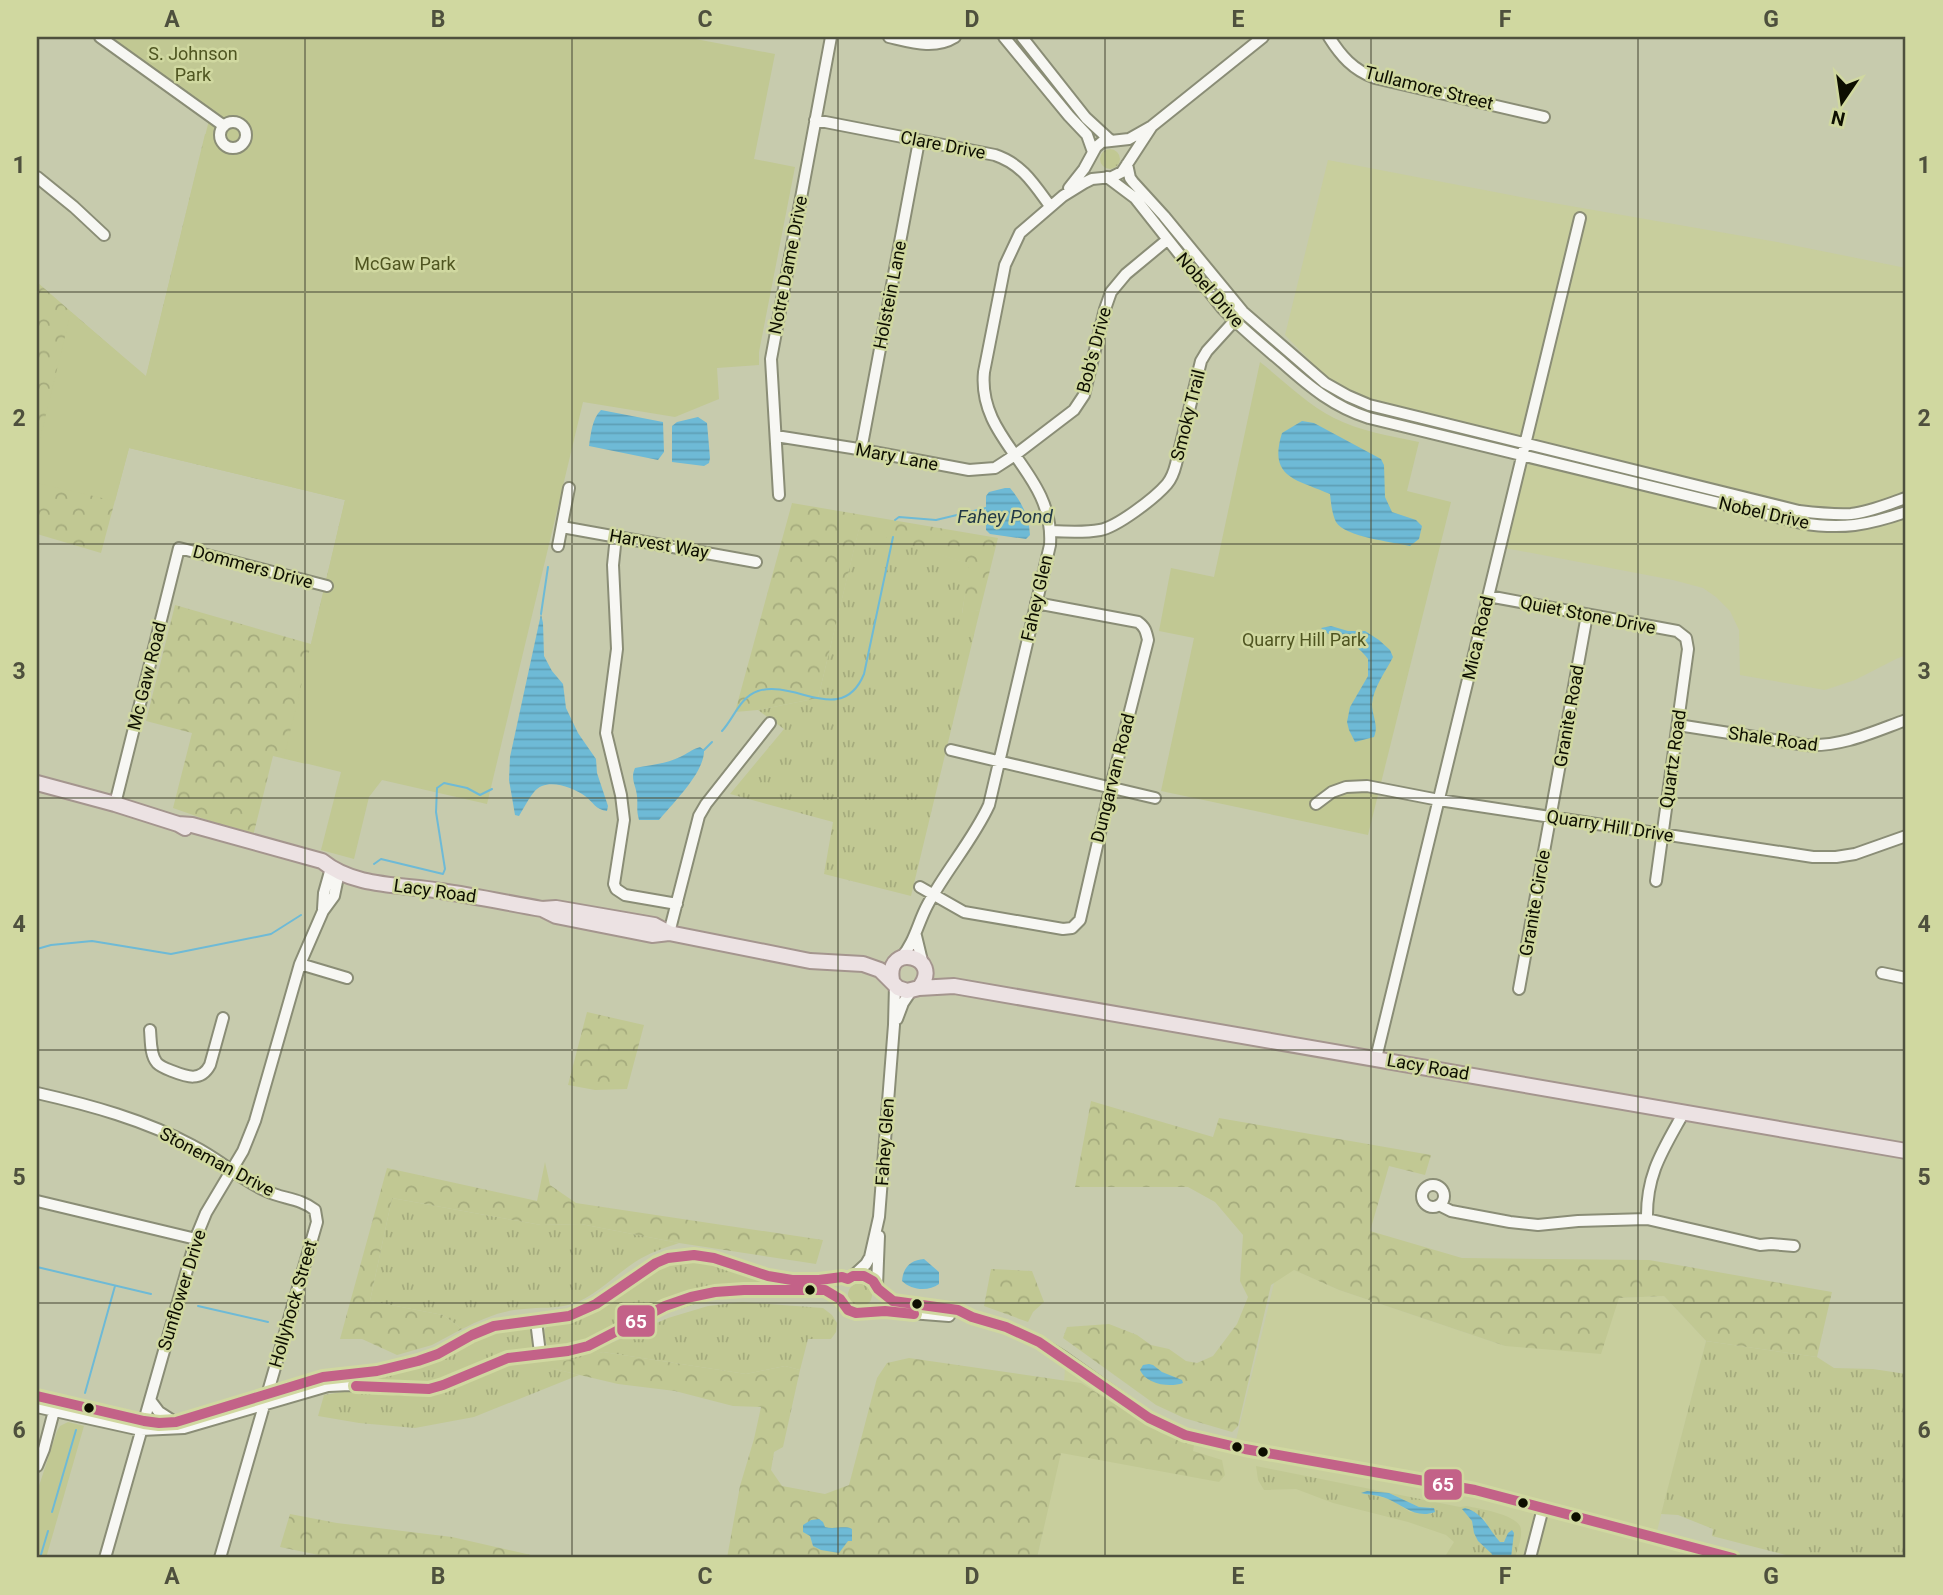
<svg xmlns="http://www.w3.org/2000/svg" width="1943" height="1595" font-family="Roboto,sans-serif">
  <defs>
    <pattern id="grass-tufts" width="24" height="20" patternUnits="userSpaceOnUse" patternTransform="scale(1.75)"><rect width="24" height="20" fill="#c1c893"/><path d="M3 7l-1-3M5 7V3M7 7l1-3M15 17l-1-3M17 17v-4M19 17l1-3" fill="none" stroke="#a5ab7d"/></pattern>
    <pattern id="forest-crowns" width="20" height="18" patternUnits="userSpaceOnUse" patternTransform="scale(1.75)"><rect width="20" height="18" fill="#c1c893"/><path d="M2 6a3 3 0 1 1 6 0M12 15a3 3 0 1 1 6 0" fill="none" stroke="#a5ab7d"/></pattern>
    <pattern id="water-rules" width="6" height="5" patternUnits="userSpaceOnUse" patternTransform="scale(1.75)"><rect width="6" height="5" fill="#6ebad6"/><path d="M0 2.5h6" fill="none" stroke="#5e9fb6"/></pattern>
  </defs>
  <rect width="100%" height="100%" fill="#c7cbad"/>
  <path fill="#c8ce9d" d="M1328 160 1536 200 1777 242 1906 268V655L1896 659 1855 680 1825 690 1740 675 1739 630 1730 611 1716 597 1703 588 1673 580 1505 548 1525 468 1531 462 1536 441 1380 403 1351 393 1328 379 1285 335Z
    M1279 1263 1339 1290 1505 1346 1619 1298 1664 1296 1706 1341 1657 1531 1476 1483 1236 1440Z
    M1065 1367 1122 1408 1161 1432 1196 1446 1474 1496 1705 1558H1037L1060 1453Z"/>
  <path fill="url(#grass-tufts)" fill-rule="evenodd" d="M1100 159a10 10 0 1 1 20 0a10 10 0 1 1-20 0Z
    M859 528 970 564 962 613 980 610 911 896 824 874 833 822 730 794 784 729 758 710 818 698Z
    M392 1198 541 1225 581 1224 679 1243C664 1248 649 1253 635 1262 615 1275 595 1297 572 1304 556 1309 540 1307 524 1309 502 1310 482 1319 462 1329L443 1315 370 1301Z
    M691 1260 717 1264 793 1285 794 1286 717 1288 580 1345 552 1349 546 1344 544 1330 549 1323C564 1321 578 1319 591 1312 627 1294 647 1263 691 1260Z
    M848 1295a12 12 0 1 1 24 0a12 12 0 1 1-24 0Z
    M742 1302 823 1308 832 1315 837 1323 836 1332 831 1339H808L800 1370 785 1366 746 1374 603 1352 551 1368 579 1375 474 1417 415 1428 359 1423 318 1416 324 1395 348 1391 404 1395H428L444 1391 503 1366 574 1355 602 1347 668 1318 708 1306Z
    M525 1326 531 1330 533 1345 528 1352 433 1384 420 1385 359 1382V1377L490 1333Z
    M1706 1341 1817 1357 1834 1368 1873 1369 1906 1374V1558H1798L1712 1536 1713 1529 1678 1515 1661 1514Z
    M1256 1466 1460 1507 1467 1506C1480 1509 1521 1515 1521 1530 1522 1539 1517 1550 1515 1558H1511L1514 1533 1503 1542H1500L1490 1531 1484 1518 1472 1521C1475 1540 1480 1541 1493 1554L1492 1557 1444 1558 1454 1542 1446 1535 1408 1522 1333 1503 1296 1489 1264 1490 1258 1480ZM1367 1491 1389 1493 1419 1507H1431L1432 1514 1410 1512 1390 1499 1362 1493Z"/>
  <path fill="url(#forest-crowns)" fill-rule="evenodd" d="M205 134 211 135 487 804 327 707 306 764 273 756 253 836 173 808 192 733 146 721 175 605 311 644 345 500 129 448 101 553 37 534V282L146 377Z
    M792 503 998 538 980 610 962 614 969 564 859 529 818 698 758 710 735 712Z
    M587 1012 644 1025 627 1089 595 1090 568 1085Z
    M1091 1101 1213 1137 1219 1118 1431 1155 1425 1175 1389 1166 1370 1231 1462 1258 1649 1260 1832 1292 1817 1357 1706 1341 1664 1296 1619 1298 1601 1354 1505 1346 1339 1290 1294 1270 1271 1285 1238 1426 1232 1432 1184 1418 1156 1405 1063 1338 1067 1327 1109 1324 1137 1335 1151 1345 1169 1349 1186 1361 1197 1363 1213 1356 1237 1324 1248 1297 1240 1281 1243 1235 1215 1202 1188 1187H1075Z
    M545 1162 550 1185 576 1203 823 1240 816 1264 679 1243 581 1224 541 1225 392 1198 370 1301 443 1315 462 1329 432 1345 397 1355 362 1339H340L387 1168 537 1201Z
    M991 1269 1032 1271 1044 1302 1033 1312 1028 1322 984 1306Z
    M603 1352 746 1374 785 1366 800 1370 783 1447 774 1452 771 1470 782 1486 825 1494 849 1485 877 1378 887 1363 909 1358 1081 1383 1161 1433 1194 1445 1193 1451 1222 1460 1225 1475 1219 1482 1061 1453 1037 1558H727L740 1486 754 1439 761 1407 733 1406 675 1391 618 1384 550 1368 552 1364ZM825 1527 830 1529 847 1527 813 1546 810 1536Z
    M290 1514 337 1523 452 1537 544 1558H333L280 1547Z"/>
  <path fill="#c1c893" d="M108 37H685L775 54 754 159 795 167 759 352V365L717 368 719 399 675 417 583 402 487 804 382 780 369 797 354 859 321 850 341 772 284 758 345 500 129 448 115 501 37 483V451L71 312 146 376 211 112Z
    M1260 362C1284 381 1307 404 1334 418 1360 431 1390 436 1419 442L1407 491 1451 502 1368 835 1161 791 1194 638 1159 631 1171 568 1214 577Z
    M68 1422 84 1426 46 1558H37V1492L57 1431 60 1426Z"/>
  <path fill="url(#water-rules)" d="M601 410 663 422 664 452 658 460 589 446C591 433 592 419 601 410Z
    M698 417 707 423 710 458 709 463 704 466 672 462V426L677 422Z
    M1302 421 1314 423 1381 459 1384 465 1385 497 1392 512 1416 520 1422 526 1419 539 1410 546C1393 542 1345 537 1336 522 1332 514 1331 503 1330 494 1296 479 1268 478 1282 433Z
    M1005 488H1010C1022 502 1029 517 1030 535L1026 539 990 534 986 530V496L989 492Z
    M541 614 543 623 544 656 552 671 563 684 566 708 578 733 596 759 597 773 608 806 607 811C596 810 593 802 585 796 572 787 546 777 534 792 528 799 524 808 519 816L515 815 509 780 510 757Z
    M1331 626 1348 631H1365L1379 640 1390 650 1393 657C1386 671 1373 688 1372 704 1372 716 1379 725 1374 737L1355 742 1349 730 1347 722 1350 707 1368 676V659C1364 654 1360 649 1354 646 1344 639 1329 637 1321 628Z
    M700 747 704 750C705 772 673 803 659 820H639C636 809 638 806 637 796 636 785 630 779 635 768 650 765 666 764 680 757 687 754 692 749 700 747Z
    M924 1259 939 1272V1284C928 1292 911 1290 902 1281 903 1267 911 1260 924 1259Z
    M1149 1364 1153 1365 1162 1372 1182 1380 1183 1383C1169 1388 1146 1384 1140 1370L1143 1365Z
    M1367 1491 1389 1493 1419 1507 1434 1508 1435 1512C1416 1519 1404 1506 1388 1499 1380 1495 1369 1495 1361 1493Z
    M1465 1508C1484 1513 1488 1529 1500 1542H1504L1508 1533 1512 1530 1514 1533 1511 1558H1474L1480 1555 1491 1557 1492 1554 1478 1541 1474 1533 1472 1521 1462 1509Z
    M819 1519 823 1522 825 1527C834 1530 844 1525 852 1529V1541H848L839 1553 821 1550 813 1546 810 1536 803 1532V1525L811 1520Z"/>
  <g fill="none" stroke-linecap="round" stroke-linejoin="round">
    <path stroke="#6ebad6" stroke-width="2" d="M895 520 899 517 936 520 986 508
      M541 614 548 567
      M722 731C734 718 740 697 758 691 795 679 842 727 864 674L893 537
      M704 750 712 742
      M374 864 381 859 443 874 445 869 436 812 437 788 444 783 467 788 480 795 492 789
      M37 949 51 945 92 941 171 954 271 934 301 915
      M37 1267 151 1294
      M198 1306 268 1322
      M85 1393 115 1286
      M52 1512 76 1430
      M40 1558 48 1531"/>
    <g stroke="#8a8d76" stroke-width="14">
      <path id="minor" d="M100 37 224 126
        M889 37C911 42 934 50 955 37
        M1004 37 1069 116 1087 135 1093 152
        M1022 37 1086 118 1111 141
        M1329 37C1341 56 1353 70 1375 78L1544 117
        M815 120 995 155C1022 164 1034 184 1050 206
        M220 135a13 13 0 1 1 26 0a13 13 0 1 1-26 0Z
        M1127 164 1130 178 1133 182 1164 216 1243 312 1325 383 1348 396 1369 405 1799 511C1816 513 1833 515 1851 514 1870 512 1888 504 1906 498
        M37 177 74 207 104 235
        M1107 177 1135 198 1222 308C1241 328 1262 345 1283 363 1310 387 1334 407 1369 418L1801 523C1842 530 1868 525 1906 512
        M1069 188 1084 169 1096 147 1102 142 1129 139 1152 126 1263 37
        M776 436 852 448 969 470 995 468 1015 455 1074 410 1084 395 1105 309 1111 292 1126 274 1167 240
        M861 450 919 141
        M779 495 771 359 831 37
        M562 527 756 562
        M1051 531C1067 532 1084 533 1100 530 1117 527 1155 498 1167 484 1172 478 1174 472 1176 464L1201 361 1207 351 1237 318
        M616 536 613 565 617 649 606 733 621 795 624 820 614 884 616 889 625 895 677 904
        M558 546 569 488
        M1488 596 1677 631 1686 638 1688 649 1656 881
        M1678 725 1806 745C1842 747 1873 732 1906 720
        M951 750 1155 798
        M115 804 179 548 327 586
        M1316 804 1332 792 1346 787 1367 786 1439 800 1813 857H1836L1855 854 1906 836
        M920 887 964 912 1063 929 1072 928 1080 920 1108 798 1148 640C1146 631 1145 627 1138 622L1036 603
        M323 909 324 893 331 868
        M669 933 699 816 706 804 770 723
        M916 936 923 965
        M901 958C915 942 918 922 928 904 946 870 973 840 989 805L1050 545C1055 471 977 442 984 372L1005 265 1020 233 1063 196 1084 183 1092 179 1112 177 1122 172 1152 126
        M300 964 347 978
        M1882 973 1906 978
        M1519 989 1587 615
        M897 1019 903 1003 911 991
        M150 1030C151 1040 150 1055 157 1063 161 1067 167 1069 172 1071 187 1077 201 1082 210 1065L223 1018
        M1376 1058 1580 218
        M37 1093C90 1105 145 1120 193 1146 219 1159 240 1179 266 1191 283 1199 300 1198 315 1210L317 1222 220 1558
        M1422 1196a11 11 0 1 1 22 0a11 11 0 1 1-22 0Z
        M37 1201 196 1239
        M1439 1205 1451 1211 1510 1222 1538 1225 1578 1221 1647 1219 1760 1245 1771 1244 1794 1246
        M1647 1219C1646 1174 1663 1150 1684 1112
        M853 1276 866 1264 870 1257 879 1217 894 1025 895 985
        M877 1286 879 1236
        M536 1321 540 1353
        M37 1396 144 1421 159 1423 176 1422 323 1377 377 1371 418 1361 438 1354 472 1335 494 1326 569 1316 596 1304 656 1263 668 1258 694 1255 714 1258 768 1276 792 1280H819L842 1277 848 1279 853 1276H864L873 1281 878 1289 893 1301 958 1310 972 1317 1006 1327 1039 1342 1063 1357 1149 1418 1185 1435 1245 1449 1475 1490 1733 1558
        M150 1400 159 1412 173 1421
        M37 1407 141 1430 184 1428 328 1386 350 1385 409 1389H429L443 1385 508 1358 568 1351 588 1346 665 1306 703 1294 727 1291 825 1290 840 1299 848 1310 856 1313 885 1311 949 1316
        M37 1466 44 1449 55 1407
        M105 1558 197 1235 206 1213 243 1151 255 1121 300 964 323 911 334 896 339 872
        M1530 1558 1543 1508"/>
    </g>
    <g stroke="#a4958e" stroke-width="18">
      <path id="major" d="M37 783 115 804 178 824 185 828
        M178 824 192 825 322 861C355 888 401 884 441 891 474 896 508 903 542 909
        M669 933 652 935 556 916 542 909 556 908 654 925 669 933 810 961 863 964 880 970 898 988 907 991 919 988 954 986 1906 1151
        M892 980C885 941 945 957 919 988"/>
    </g>
    <use href="#minor" stroke="#f7f7f3" stroke-width="10"/>
    <use href="#major" stroke="#ece2e3" stroke-width="14"/>
    <g stroke="#d0d8a0" stroke-width="16">
      <path id="bus-1" d="M356 1386 429 1389 443 1385 508 1358 568 1351 588 1346 665 1306 691 1297 715 1292 744 1290H825L840 1299 848 1310 856 1313 885 1311 914 1314
        M37 1396 144 1421 159 1423 176 1422 323 1377 377 1371 418 1361 438 1354 472 1335 494 1326 569 1316 596 1304 656 1263 668 1258 694 1255 714 1258 768 1276 792 1280H819L842 1277 848 1279 853 1276H864L873 1281 878 1289 893 1301 958 1310 972 1317 1006 1327 1039 1342 1149 1418 1185 1435 1245 1449 1475 1490 1733 1558"/>
    </g>
    <use href="#bus-1" stroke="#c36288" stroke-width="10"/>
  </g>
  <path fill="none" stroke="#4e503d" stroke-width="2" stroke-opacity="0.55" d="M305 37V1558M572 37V1558M838 37V1558M1105 37V1558M1371 37V1558M1638 37V1558M37 292H1906M37 544H1906M37 798H1906M37 1050H1906M37 1303H1906"/>
  <g fill="#0d0e00" stroke="#d0d8a0" stroke-width="2.5">
    <circle cx="810" cy="1290" r="6"/>
    <circle cx="917" cy="1304" r="6"/>
    <circle cx="89" cy="1408" r="6"/>
    <circle cx="1237" cy="1447" r="6"/>
    <circle cx="1263" cy="1452" r="6"/>
    <circle cx="1523" cy="1503" r="6"/>
    <circle cx="1576" cy="1517" r="6"/>
  </g>
  <g text-anchor="middle" stroke-width="5" stroke-linejoin="round" paint-order="stroke">
    <g font-size="18" fill="#4f5521" stroke="#d0d8a0">
      <text x="193" y="60">S. Johnson<tspan x="193" dy="21">Park</tspan></text>
      <text x="405" y="270">McGaw Park</text>
      <text x="1304" y="646">Quarry Hill Park</text>
    </g>
    <g font-size="18" fill="#0d0e00" stroke="#d0d8a0">
      <text transform="translate(1429 88) rotate(14)" y="6">Tullamore Street</text>
      <text transform="translate(943 145) rotate(11)" y="6">Clare Drive</text>
      <text transform="translate(788 265) rotate(-79)" y="6">Notre Dame Drive</text>
      <text transform="translate(1210 290) rotate(49)" y="6">Nobel Drive</text>
      <text transform="translate(890 295) rotate(-79)" y="6">Holstein Lane</text>
      <text transform="translate(1094 350) rotate(-75)" y="6">Bob's Drive</text>
      <text transform="translate(1188 415) rotate(-76)" y="6">Smoky Trail</text>
      <text transform="translate(897 457) rotate(11)" y="6">Mary Lane</text>
      <text transform="translate(1764 513) rotate(13)" y="6">Nobel Drive</text>
      <text transform="translate(659 544) rotate(10)" y="6">Harvest Way</text>
      <text transform="translate(253 567) rotate(15)" y="6">Dommers Drive</text>
      <text transform="translate(1037 598) rotate(-77)" y="6">Fahey Glen</text>
      <text transform="translate(1588 615) rotate(11)" y="6">Quiet Stone Drive</text>
      <text transform="translate(1478 638) rotate(-77)" y="6">Mica Road</text>
      <text transform="translate(147 676) rotate(-76)" y="6">Mc Gaw Road</text>
      <text transform="translate(1569 716) rotate(-80)" y="6">Granite Road</text>
      <text transform="translate(1773 739) rotate(8)" y="6">Shale Road</text>
      <text transform="translate(1673 759) rotate(-82)" y="6">Quartz Road</text>
      <text transform="translate(1113 778) rotate(-76)" y="6">Dungarvan Road</text>
      <text transform="translate(1610 826) rotate(9)" y="6">Quarry Hill Drive</text>
      <text transform="translate(435 891) rotate(8)" y="6">Lacy Road</text>
      <text transform="translate(1535 903) rotate(-80)" y="6">Granite Circle</text>
      <text transform="translate(1428 1067) rotate(10)" y="6">Lacy Road</text>
      <text transform="translate(885 1142) rotate(-86)" y="6">Fahey Glen</text>
      <text transform="translate(217 1162) rotate(28)" y="6">Stoneman Drive</text>
      <text transform="translate(182 1290) rotate(-73)" y="6">Sunflower Drive</text>
      <text transform="translate(293 1304) rotate(-74)" y="6">Hollyhock Street</text>
    </g>
    <g font-size="19" font-style="italic" fill="#223946" stroke="#d0d8a0">
      <text x="1005" y="523">Fahey Pond</text>
    </g>
  </g>
  <g stroke="#d0d8a0" stroke-width="2.5">
    <rect x="616" y="1304" width="40" height="34" rx="7" fill="#c36288"/>
    <rect x="1423" y="1468" width="40" height="33" rx="7" fill="#c36288"/>
  </g>
  <g font-size="19" text-anchor="middle" font-weight="bold" fill="#fff">
    <text x="636" y="1328">65</text>
    <text x="1443" y="1491">65</text>
  </g>
  <rect width="1943" height="1595" fill="none" stroke="#d0d8a0" stroke-width="77"/>
  <g transform="translate(1842 102) rotate(193)" stroke="#d0d8a0" stroke-width="5" paint-order="stroke">
  <path d="M0-5L12 26L0 18L-12 26Z" fill="#0d0e00"/>
  <text y="-10" font-size="19" font-weight="bold" text-anchor="middle" fill="#0d0e00">N</text>
  </g>
  <rect x="38" y="38" width="1866" height="1518" fill="none" stroke="#4e503d" stroke-width="2.5"/>
  <g font-size="23" text-anchor="middle" font-weight="bold" fill="#4e503d">
    <text x="172" y="27">A</text>
    <text x="438" y="27">B</text>
    <text x="705" y="27">C</text>
    <text x="972" y="27">D</text>
    <text x="1238" y="27">E</text>
    <text x="1505" y="27">F</text>
    <text x="1771" y="27">G</text>
    <text x="19" y="173">1</text>
    <text x="1924" y="173">1</text>
    <text x="19" y="426">2</text>
    <text x="1924" y="426">2</text>
    <text x="19" y="679">3</text>
    <text x="1924" y="679">3</text>
    <text x="19" y="932">4</text>
    <text x="1924" y="932">4</text>
    <text x="19" y="1185">5</text>
    <text x="1924" y="1185">5</text>
    <text x="19" y="1438">6</text>
    <text x="1924" y="1438">6</text>
    <text x="172" y="1584">A</text>
    <text x="438" y="1584">B</text>
    <text x="705" y="1584">C</text>
    <text x="972" y="1584">D</text>
    <text x="1238" y="1584">E</text>
    <text x="1505" y="1584">F</text>
    <text x="1771" y="1584">G</text>
  </g>
</svg>
